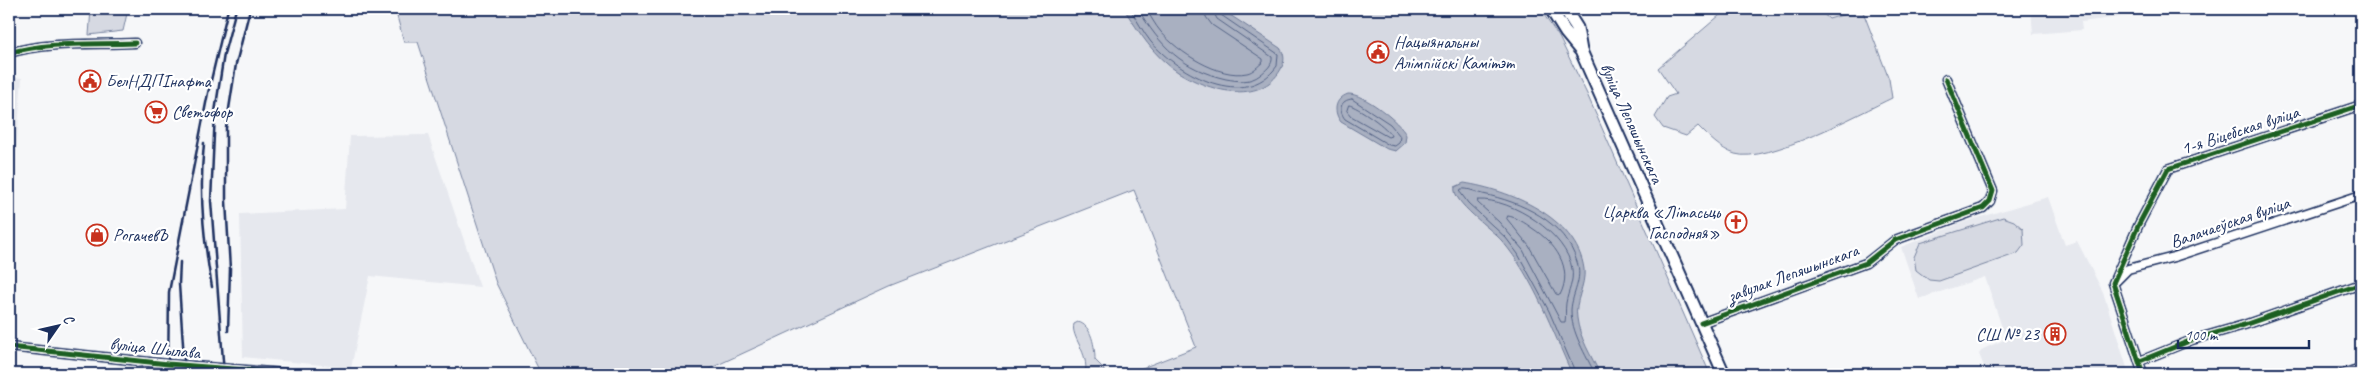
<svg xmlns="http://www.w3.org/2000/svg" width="2370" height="383" font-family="Caveat,sans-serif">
  <rect width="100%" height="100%" fill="#f6f7f9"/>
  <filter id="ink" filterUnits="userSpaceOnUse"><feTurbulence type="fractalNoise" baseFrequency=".02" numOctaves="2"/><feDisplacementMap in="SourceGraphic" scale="10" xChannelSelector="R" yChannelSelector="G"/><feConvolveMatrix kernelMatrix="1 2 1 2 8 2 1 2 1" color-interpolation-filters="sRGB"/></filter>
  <g filter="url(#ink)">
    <path fill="#e6e8ee" d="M1818 9H1858L1829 19Z
      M2031 9H2128V16L2081 22 2082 30 2033 34Z
      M9 77 22 78 9 241Z
      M428 135 480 287 370 276 351 368 243 357 240 214 345 209 350 136Z
      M2048 197 2065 245 2077 241 2103 292 2129 374H1987L1979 354 1983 349 2006 339 1985 277 1919 299 1901 247 1964 222Z"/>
    <path fill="#d6d9e2" stroke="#7884a0" d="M91 9H128L123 31 89 35Z
      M395 9H1540L1559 37 1587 94 1710 374H1127L1196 347 1134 190 889 286 698 374H541L496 283 418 42H404Z
      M1727 9H1818L1829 19 1862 9 1889 79 1892 98C1860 113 1767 164 1735 154 1720 149 1709 137 1698 126L1686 136 1663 128 1655 117 1667 97 1676 94 1658 68Z
      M2003 217 2014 221 2023 229 2024 245 2018 253 1939 281 1929 280 1916 270 1914 257 1920 243Z
      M1078 322C1092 325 1095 348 1095 360L1103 368 1105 374H1085C1090 353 1070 337 1074 324Z"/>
    <path fill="#a9b0c1" stroke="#707c99" d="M1124 9H1221L1280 48C1285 54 1285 62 1281 69 1260 107 1207 90 1178 72 1153 56 1140 33 1124 9Z
      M1348 94C1363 93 1400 122 1406 135L1405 143 1396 151 1387 149 1341 122C1333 112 1334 99 1348 94Z
      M1464 183C1509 190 1577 217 1584 269 1586 286 1574 301 1577 318 1579 337 1592 357 1600 374H1572C1552 330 1534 278 1502 241 1492 229 1451 202 1455 187Z"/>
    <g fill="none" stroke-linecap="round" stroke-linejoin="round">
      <path stroke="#546386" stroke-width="1" d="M1130 9C1137 20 1143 32 1151 42 1179 74 1245 111 1277 66L1278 54 1221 15 1219 9
        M1138 9C1160 46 1182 69 1226 79 1238 81 1250 83 1260 75 1266 70 1273 65 1272 57L1217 19 1212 9
        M1146 9C1151 17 1155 25 1161 32 1178 52 1219 79 1247 73 1253 72 1258 66 1263 62V59L1212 25 1206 17 1205 9
        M1352 99 1390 124 1400 136 1399 143 1395 146 1389 145 1345 119C1338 110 1340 100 1352 99Z
        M1349 105C1357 106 1390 129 1391 136L1388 137 1351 116 1347 111Z
        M1478 200C1512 198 1567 234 1572 269 1574 282 1568 291 1566 303 1565 310 1566 317 1565 322H1561L1523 250 1499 222 1478 203Z
        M1508 216C1516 217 1525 223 1532 228 1555 243 1574 268 1560 295L1556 294 1529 246 1507 219Z
        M1576 374 1549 311 1518 254 1506 238 1468 203 1460 192 1461 189C1468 188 1476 192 1483 194 1521 202 1565 221 1577 262 1583 280 1572 293 1571 310 1571 332 1586 355 1595 374"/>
      <g stroke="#1b2f5e" stroke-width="11">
        <path id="minor" d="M9 53C49 41 94 45 135 43
          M2115 282 2128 269 2174 257 2361 195
          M1701 323 1866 263 1895 240 1983 208 1990 201 1993 191 1946 79
          M9 347 168 364 298 374
          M2140 361 2192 340 2244 325 2361 284
          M2143 374 2113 283 2139 224 2168 169 2361 105
          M2342 374 2361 368"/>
      </g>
      <g stroke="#1b2f5e" stroke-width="15">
        <path id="primary" d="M1551 9 1566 33 1580 50
          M1565 9 1577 28 1581 51 1724 374"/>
      </g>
      <use href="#minor" stroke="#fff" stroke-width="8"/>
      <use href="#primary" stroke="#fff" stroke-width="11"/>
      <path stroke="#1b2f5e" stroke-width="2.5" d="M204 143C199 192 203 239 212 287
        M180 262 179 284 185 374
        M228 331 230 269 226 201V128L236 64 250 9
        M168 374 169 292 208 93 228 9
        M224 374 211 201 215 112 224 54 236 9"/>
      <g stroke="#fff" stroke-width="8">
        <path id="cycleway" d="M9 53C49 41 94 45 135 43
          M1701 323 1866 263 1895 240 1983 208 1990 201 1993 191 1946 79
          M9 347 168 364 298 374
          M2140 361 2192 340 2244 325 2361 284
          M2143 374 2113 283 2139 224 2168 169 2361 105"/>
      </g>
      <use href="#cycleway" stroke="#1b5e20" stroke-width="5"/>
    </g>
  </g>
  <defs>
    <g id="civic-ring" transform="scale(1.125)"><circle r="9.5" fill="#fff" stroke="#c8321e" stroke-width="1.5"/><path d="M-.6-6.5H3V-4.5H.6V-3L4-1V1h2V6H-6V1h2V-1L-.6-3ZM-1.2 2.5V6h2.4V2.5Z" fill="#c8321e"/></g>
    <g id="supermarket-ring" transform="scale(1.125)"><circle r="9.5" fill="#fff" stroke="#c8321e" stroke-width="1.5"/><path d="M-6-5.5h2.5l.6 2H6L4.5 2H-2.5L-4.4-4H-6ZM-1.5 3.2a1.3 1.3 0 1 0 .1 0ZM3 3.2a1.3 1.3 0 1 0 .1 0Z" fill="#c8321e"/></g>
    <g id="church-ring" transform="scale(1.125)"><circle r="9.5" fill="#fff" stroke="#c8321e" stroke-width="1.5"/><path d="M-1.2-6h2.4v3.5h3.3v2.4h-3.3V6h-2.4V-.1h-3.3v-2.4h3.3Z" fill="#c8321e"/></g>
    <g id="shop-ring" transform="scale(1.125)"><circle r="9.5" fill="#fff" stroke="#c8321e" stroke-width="1.5"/><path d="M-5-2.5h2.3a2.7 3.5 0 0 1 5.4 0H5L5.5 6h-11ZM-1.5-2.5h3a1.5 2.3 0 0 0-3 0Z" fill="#c8321e"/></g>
    <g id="building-ring" transform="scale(1.125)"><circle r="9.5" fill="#fff" stroke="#c8321e" stroke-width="1.5"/><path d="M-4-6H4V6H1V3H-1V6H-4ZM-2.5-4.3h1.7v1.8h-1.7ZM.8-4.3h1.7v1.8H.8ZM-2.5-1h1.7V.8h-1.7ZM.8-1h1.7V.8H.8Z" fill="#c8321e"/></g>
  </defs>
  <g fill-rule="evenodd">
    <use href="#civic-ring" x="1378" y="52"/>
    <use href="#civic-ring" x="90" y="81"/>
    <use href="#supermarket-ring" x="156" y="112"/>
    <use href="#church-ring" x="1736" y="222"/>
    <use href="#shop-ring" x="97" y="235"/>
    <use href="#building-ring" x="2055" y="334"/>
  </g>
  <g text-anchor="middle" stroke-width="4.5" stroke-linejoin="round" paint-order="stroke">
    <g font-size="18" fill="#1b2f5e" stroke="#fff" text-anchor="start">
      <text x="1394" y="48">Нацыянальны<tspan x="1394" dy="21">Алімпійскі Камітэт</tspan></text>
      <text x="106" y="87">БелНДПІнафта</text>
      <text x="172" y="118">Светофор</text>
      <text x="1720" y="218" text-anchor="end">Царква «Літасьць<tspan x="1720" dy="21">Гасподняя»</tspan></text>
      <text x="113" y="241">РогачевЪ</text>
      <text x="2039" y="340" text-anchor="end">СШ № 23</text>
    </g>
    <g font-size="18" fill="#1b2f5e" stroke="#fff">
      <text transform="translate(1632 123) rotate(66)" y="6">вуліца Лепяшынскага</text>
      <text transform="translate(2240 130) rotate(-18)" y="6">1-я Віцебская вуліца</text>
      <text transform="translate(2230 222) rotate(-19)" y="6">Валачаеўская вуліца</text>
      <text transform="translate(1793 273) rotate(-20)" y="6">завулак Лепяшынскага</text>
      <text transform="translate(155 348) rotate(6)" y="6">вуліца Шылава</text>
    </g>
  </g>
  <rect width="2370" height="383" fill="none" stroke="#fff" stroke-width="30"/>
  <rect x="15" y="15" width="2340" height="353" fill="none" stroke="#1b2f5e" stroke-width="2" filter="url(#ink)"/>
  <g transform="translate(58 326) rotate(56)" stroke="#ffffff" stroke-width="4" paint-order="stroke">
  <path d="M0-4L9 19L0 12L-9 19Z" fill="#1b2f5e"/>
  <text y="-8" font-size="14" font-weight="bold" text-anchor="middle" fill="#1b2f5e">С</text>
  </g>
  <path d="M2178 340v8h131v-8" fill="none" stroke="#1b2f5e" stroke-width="2.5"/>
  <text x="2185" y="340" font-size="15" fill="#1b2f5e" stroke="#ffffff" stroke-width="4" paint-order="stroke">100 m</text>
</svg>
